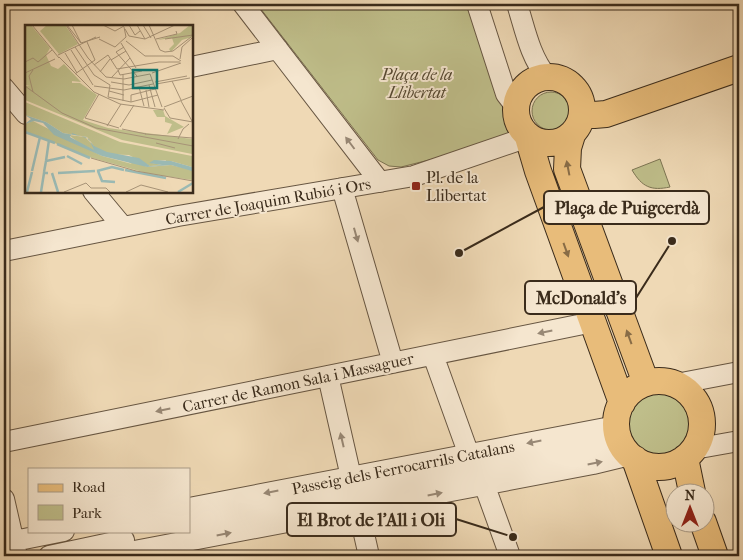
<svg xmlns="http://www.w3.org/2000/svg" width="743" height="560" font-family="'IM FELL French Canon',serif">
  <rect width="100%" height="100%" fill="#efd9b5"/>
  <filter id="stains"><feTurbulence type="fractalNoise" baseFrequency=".004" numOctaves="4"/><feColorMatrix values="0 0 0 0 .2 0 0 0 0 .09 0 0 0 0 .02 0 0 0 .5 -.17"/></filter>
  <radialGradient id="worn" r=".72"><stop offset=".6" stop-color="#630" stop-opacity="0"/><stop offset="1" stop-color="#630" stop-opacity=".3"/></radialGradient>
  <path fill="#bfbe8a" stroke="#7c7452" d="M257 4H472L513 129 509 136 437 158 401 167 389 166 378 160Z
    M532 111a19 19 0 1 1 38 0a19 19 0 1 1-38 0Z
    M660 159 670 187C651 191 642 187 632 170Z
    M629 424a30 30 0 1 1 60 0a30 30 0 1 1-60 0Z"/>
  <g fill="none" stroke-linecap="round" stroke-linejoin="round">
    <g stroke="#675642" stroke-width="22">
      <path id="minor" d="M243 4 380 182
        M477 4 506 94 516 107
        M517 4C525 29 530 57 547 77
        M191 67 278 49
        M4 88 26 114
        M342 188 393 363
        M93 191 123 227
        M4 251 178 216 414 176 528 137
        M433 355 469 455
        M328 376 369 556
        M676 384 739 372
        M4 442 593 322
        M694 449 739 441
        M484 484 510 556
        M4 499 17 556
        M189 508 616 426
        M189 527 354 492 609 444
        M4 543 64 531
        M49 556 124 540
        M108 556 593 464 630 455"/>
    </g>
    <g stroke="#3a2b1b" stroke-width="28">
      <path id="major" d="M516 110a33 33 0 1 1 66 0a33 33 0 1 1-66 0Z
        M583 115H594L606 114 739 68
        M572 135 568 148 567 169 646 383
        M528 137 538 171 622 403
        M616 424a43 43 0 1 1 86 0a43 43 0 1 1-86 0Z
        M685 458 692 492
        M635 459 669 556
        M703 522 715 556"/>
    </g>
    <use href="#minor" stroke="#f5e6cf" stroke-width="20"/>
    <use href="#major" stroke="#e8bc7a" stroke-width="26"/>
  </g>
  <defs><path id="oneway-solid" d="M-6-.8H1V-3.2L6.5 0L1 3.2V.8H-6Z" transform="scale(1.25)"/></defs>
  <g fill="#988875">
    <use href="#oneway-solid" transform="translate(350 143) rotate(-127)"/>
    <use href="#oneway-solid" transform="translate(356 235) rotate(74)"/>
    <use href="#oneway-solid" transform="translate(545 332) rotate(168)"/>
    <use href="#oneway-solid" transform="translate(163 410) rotate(168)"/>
    <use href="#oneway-solid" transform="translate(342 440) rotate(-103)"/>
    <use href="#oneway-solid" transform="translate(534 442) rotate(169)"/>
    <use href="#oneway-solid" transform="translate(595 463) rotate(-11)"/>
    <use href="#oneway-solid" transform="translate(271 492) rotate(169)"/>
    <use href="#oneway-solid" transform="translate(435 494) rotate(-11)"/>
    <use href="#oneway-solid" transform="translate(224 534) rotate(-11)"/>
  </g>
  <g fill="#886c46">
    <use href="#oneway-solid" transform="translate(568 168) rotate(-101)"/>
    <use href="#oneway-solid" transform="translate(566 250) rotate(70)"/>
    <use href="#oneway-solid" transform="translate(629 337) rotate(-110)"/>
  </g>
  <rect fill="#8f2418" stroke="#f5e6cf" stroke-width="2" x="411" y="181" width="10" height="10" rx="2.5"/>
  <g text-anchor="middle" stroke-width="4" stroke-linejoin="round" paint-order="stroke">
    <g font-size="16" font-style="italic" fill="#554831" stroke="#f5e6cf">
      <text x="417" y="80">Plaça de la<tspan x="417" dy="18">Llibertat</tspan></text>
    </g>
    <g font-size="16" fill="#3a2b1b" stroke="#f5e6cf" text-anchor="start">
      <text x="426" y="183">Pl. de la<tspan x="426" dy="18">Llibertat</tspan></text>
    </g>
    <g font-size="16" fill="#3a2b1b" stroke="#f5e6cf">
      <text transform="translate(268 201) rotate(-10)" y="6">Carrer de Joaquim Rubió i Ors</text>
      <text transform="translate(298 382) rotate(-12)" y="6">Carrer de Ramon Sala i Massaguer</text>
      <text transform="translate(403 467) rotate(-11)" y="6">Passeig dels Ferrocarrils Catalans</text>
    </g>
  </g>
  <g transform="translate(25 25)">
    <rect width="168" height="168" fill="#efd9b5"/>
    <path d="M0 0H6L25 23 21 30 26 41 33 44 39 39 56 57 47 56V58H55L72 70 58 95 83 103 167 114V129L97 115 0 75V61L5 60H0ZM22 0H40L53 19 34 29 15 6ZM165 0H167V12L157 15 146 27 144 24 149 19 147 13 132 15 155 8ZM0 77 95 117 167 131V142L146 136 148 139 140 138 141 135 131 136 127 138 137 140 125 141 104 130 77 129 58 121 44 110 60 112 69 121 62 112 38 108 21 97 0 90ZM128 85H138L140 91 159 102 142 109 147 99 140 97V92H132ZM8 96 77 131 107 139 102 136 106 134 99 136 86 130 102 132 122 142 146 140 167 145V155L125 149 64 132 0 106V99Z" fill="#bfbe8a"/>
    <path d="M0 90 21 97 38 108 61 112 69 121 82 127 114 133 125 141 137 140 124 138 129 135 146 136 167 142V146L146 140 122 142 77 131 29 110 18 98 9 96 0 99 6 94ZM47 108 64 114 69 125 45 112Z" fill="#9ab9b3" fill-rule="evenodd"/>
    <path fill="none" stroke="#9ab9b3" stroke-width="2.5" d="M0 107 30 118M32 119 65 133M42 131 57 139M21 136 24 115M100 145 141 153M7 146 15 112M72 146 87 142 99 145M73 146 77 156 90 157M19 147 21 136 40 132M27 148 33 167M33 148 70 146M2 167 7 147M16 167 19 148H23M153 167 168 158"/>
    <path fill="none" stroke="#a79377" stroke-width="1" d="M7 0 34 33M41 0 63 33 81 52 99 54 125 49M42 0 56 18 75 12M47 0 56 18M78 0 90 6 99 1M104 0 110 10 115 6M112 0 120 14M118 0 126 13M124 0 135 25 140 27 148 26 166 12M100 4 104 11 120 14 150 0M74 14 90 22 101 12 99 2M131 14 152 9 151 6M140 14 168 10M101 16 120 31H148L156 36M96 18 111 43M50 22 69 50 85 60 83 72 106 77 133 70M99 22 91 27 112 51M46 25 68 60M40 28 52 48M33 30 71 12M34 32 69 67 95 79 139 85M155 34 157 22 167 13M86 35 101 26M0 37 8 33 13 37 27 25M69 40 83 30 92 44M92 44 134 37H155M93 45 95 50 117 46M75 47 85 34M0 48 30 34M127 48 156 38M50 49 70 35 62 17M98 49V76M125 49 137 82M86 53 105 33M147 56 156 75M86 57 104 60 127 55M130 57 162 51M131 59 165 53M124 60 130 82M0 61 37 88 71 103 168 121M69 61 99 65 128 59M114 62 119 81M121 65 124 82M84 66 99 70M8 67 4 51 8 45M74 69 60 93 94 103M156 76 167 96M106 77V70L130 64M139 82 168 71M139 83 145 93 168 97M82 101 96 79M95 102 109 80M97 104 121 109M120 109 167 113M153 114 158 104 164 99M131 118 150 123M66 133 111 146 168 156M39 167 61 158 66 163H81L85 167M101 167 116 160 143 167"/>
    <path fill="#0f766e" fill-opacity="0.15" stroke="#0f766e" stroke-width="2.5" d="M108 45H132V63H108Z"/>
    <rect width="168" height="168" fill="none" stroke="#3a2b1b" stroke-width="2.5"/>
  </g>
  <path fill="none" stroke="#3a2b1b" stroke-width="2" d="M459 253L544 207M672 241L636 298M513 537L456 519"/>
  <g fill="#3a2b1b" stroke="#f5e6cf" stroke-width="2">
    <circle cx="459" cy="253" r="5"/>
    <circle cx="672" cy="241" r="5"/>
    <circle cx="513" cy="537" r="5"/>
  </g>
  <g fill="#f5e6cf" stroke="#3a2b1b" stroke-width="2">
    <rect x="544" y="191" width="165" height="33" rx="5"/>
    <rect x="525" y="281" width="111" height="33" rx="5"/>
    <rect x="287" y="503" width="169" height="33" rx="5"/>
  </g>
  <g font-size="18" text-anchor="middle" font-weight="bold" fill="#3a2b1b">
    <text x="627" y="214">Plaça de Puigcerdà</text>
    <text x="581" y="304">McDonald's</text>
    <text x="371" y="526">El Brot de l'All i Oli</text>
  </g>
  <rect width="743" height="560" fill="none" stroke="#efd9b5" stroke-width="20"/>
  <rect x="5" y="5" width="733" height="550" fill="none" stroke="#3a2b1b" stroke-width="2.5"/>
  <rect x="10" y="10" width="723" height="540" fill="none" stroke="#3a2b1b"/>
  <rect x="28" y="468" width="162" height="65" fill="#f5e6cf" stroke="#aa9b87"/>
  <rect x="38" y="484" width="25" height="8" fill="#e8bc7a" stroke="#aa9b87"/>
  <text x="72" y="492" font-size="15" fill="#3a2b1b">Road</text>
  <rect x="38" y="505" width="25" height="15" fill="#bfbe8a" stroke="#aa9b87"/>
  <text x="72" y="518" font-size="15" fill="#3a2b1b">Park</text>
  <g transform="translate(690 508)"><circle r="24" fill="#f5e6cf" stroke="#aa9b87"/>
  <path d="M0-4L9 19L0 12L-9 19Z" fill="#8f2418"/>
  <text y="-8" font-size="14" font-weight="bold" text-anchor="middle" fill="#3a2b1b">N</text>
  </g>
  <rect width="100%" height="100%" filter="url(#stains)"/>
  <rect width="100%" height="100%" fill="url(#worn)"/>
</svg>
